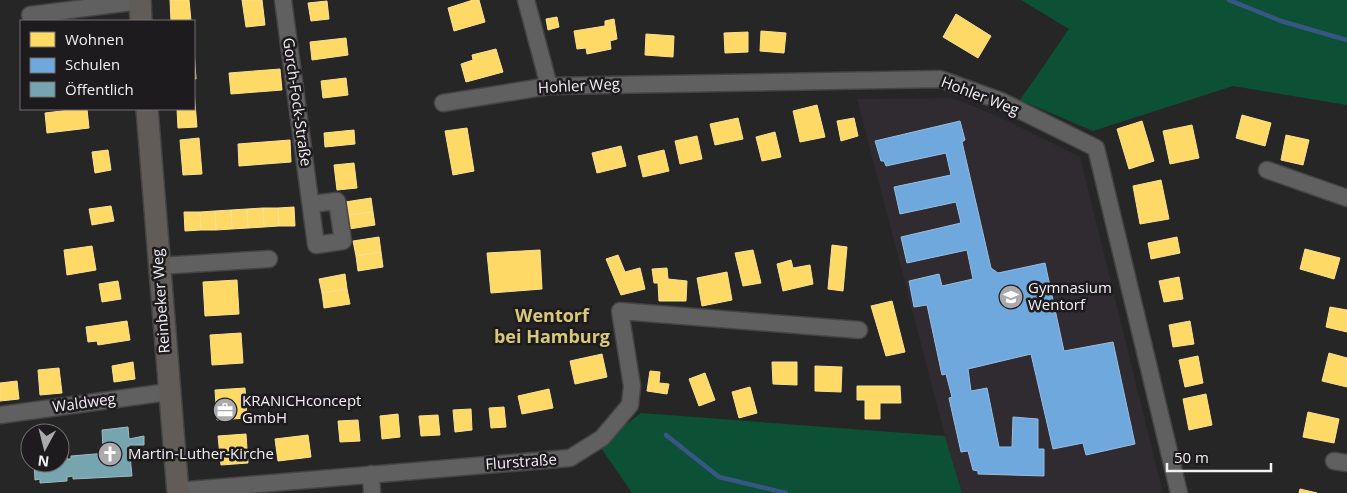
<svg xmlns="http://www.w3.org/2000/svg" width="1347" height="493" font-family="'Open Sans',sans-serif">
  <rect width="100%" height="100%" fill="#262626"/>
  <path fill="#2f2b31" d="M952 98 993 114 1080 157 1163 493H962L945 436 857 99Z"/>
  <path fill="#0c5135" d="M1021 0H1347V105L1233 86 1093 131 1020 100 1069 29Z
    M641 413 945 436 962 493H632L599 445Z"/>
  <path fill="#ffd966" stroke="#fbe090" d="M170 0H189L191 21H171Z
    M242 0H262L265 25 246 27Z
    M473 0H479L485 22 454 31 448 8Z
    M327 1 329 19 311 21 308 3Z
    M956 14 991 36 978 58 943 37Z
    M557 17 559 27 548 30 546 19Z
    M614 19 617 39 610 41 611 49 587 54 586 48 577 49 574 31 605 26V21Z
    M761 31 786 33 784 53 760 51Z
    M748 32V52L725 53 724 33Z
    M646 34 674 36 673 57 645 55Z
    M346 38 348 55 312 60 310 42Z
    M496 49 503 72 466 82 461 64 473 60 472 55Z
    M194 50 196 79H194Z
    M280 69 282 90 231 94 229 73Z
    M346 78 348 95 323 98 321 81Z
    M194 91 197 127 178 128 177 109H194Z
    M817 105 825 137 800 142 793 111Z
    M78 109H87L89 128 47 133 45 113Z
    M1242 115 1271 123 1265 146 1236 138Z
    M738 118 743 139 715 145 710 124Z
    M854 118 858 136 841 141 837 121Z
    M1142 121 1154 161 1129 169 1117 129Z
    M1192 125 1199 158 1170 164 1163 131Z
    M467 128 474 171 453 175 445 131Z
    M354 130 355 144 325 147 324 133Z
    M775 132 781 157 762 161 756 137Z
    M1286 135 1309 140 1303 165 1281 160Z
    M697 136 702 159 680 164 675 141Z
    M199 138 202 174 183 175 180 140Z
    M290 140 291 162 239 166 238 144Z
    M621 146 626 166 597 173 592 153Z
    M108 150 111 170 95 173 92 152Z
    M664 150 669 171 643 177 638 156Z
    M354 163 357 188 337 190 334 165Z
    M1161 180 1169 219 1140 224 1133 186Z
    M371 198 373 212 347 215 345 202Z
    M111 206 114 221 92 225 89 209Z
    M294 207 295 226H279L278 208Z
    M263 208 264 227 248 228 247 209Z
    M263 208H278L279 226 264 227Z
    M247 209 248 228 232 229 231 210Z
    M231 210 232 229 216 230 215 211Z
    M215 211 216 230H201L200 212Z
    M184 212H200L201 230 185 231Z
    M373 212 375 225 349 229 347 215Z
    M379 237 381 252 356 256 353 241Z
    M1177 237 1180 253 1151 259 1148 243Z
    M832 245 847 247 843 291 828 289Z
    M92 246 96 270 67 275 64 250Z
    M1305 249 1340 258 1334 279 1300 269Z
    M540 250 542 289 491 293 487 253Z
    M753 250 761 283 743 286 735 253Z
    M381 252 383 267 358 271 356 256Z
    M618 255 625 272 640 268 645 289 621 295 606 259Z
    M791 260 793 268 810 265 813 284 783 291 777 264Z
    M667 268 668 279 687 281 686 301H659L658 283H654L652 269Z
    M727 272 732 300 702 306 697 278Z
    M345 274 347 289 322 293 319 279Z
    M1179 277 1183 299 1164 302 1159 281Z
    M237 280 239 314 205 316 203 282Z
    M118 281 121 299 102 302 99 284Z
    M347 289 350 304 324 308 322 293Z
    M892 301 905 352 886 356 871 306Z
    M1330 307 1347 310V332L1326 327Z
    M127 321 130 340 98 345 97 341 88 342 86 327Z
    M1190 321 1194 344 1173 347 1169 325Z
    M241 333 243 363 212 365 210 335Z
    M1329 353 1347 358V387L1322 381Z
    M602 354 607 377 575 384 570 361Z
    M1198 356 1203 383 1185 387 1179 360Z
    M133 362 135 379 114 382 112 366Z
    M772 362H797V385L773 384Z
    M815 366 842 367 841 392 815 391Z
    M59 368 62 393 40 395 38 370Z
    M650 371 660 372 659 383 669 384 667 394 647 391Z
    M705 373 715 400 699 406 689 379Z
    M17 381 19 399 0 401V383Z
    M857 386H900L901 403H880V419H865V400H857Z
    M750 387 757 413 739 418 732 392Z
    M245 388 247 418 217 420 215 390Z
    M549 389 553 408 522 414 518 396Z
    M1206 394 1212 425 1189 430 1183 399Z
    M504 407 506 427 491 428 489 408Z
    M471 409 472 430 455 432 453 410Z
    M1308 412 1339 419 1334 443 1303 437Z
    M398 414 400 437 382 439 380 416Z
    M438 415 440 435 421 436 419 416Z
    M358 420 360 441 340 442 338 421Z
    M246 434 248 463 221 465 218 436Z
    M308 435 311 457 278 461 275 439Z
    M1300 489 1317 493H1299Z"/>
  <path fill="#6fa8dc" stroke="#96bee3" d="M960 121 965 140 962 142 991 268 998 273 1045 263 1064 351 1113 342 1135 444 1086 455 1083 443 1053 449 1031 354 968 369 971 391 987 388 999 447H1012L1013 417 1038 419V449H1044V476L978 474V471L973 470 968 451 961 452 949 398 952 397 946 374 942 375 927 305 914 307 909 281 939 274 942 286 973 279 967 250 907 263 901 237 961 223 956 202 900 214 894 187 951 175 946 153 886 166 884 161H881L875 141Z"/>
  <path fill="#76a5af" stroke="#9bbcc3" d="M128 427 129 439 144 436V445H129L132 476 73 479V476L67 477V481L40 483V479L35 480 34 463H60V437H66L67 459H71V456L107 453 106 448 103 449 102 430Z"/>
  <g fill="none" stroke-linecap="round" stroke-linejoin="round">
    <path stroke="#365684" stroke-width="4.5" d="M1229 0 1281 21 1347 40
      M666 435 719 477 786 493"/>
    <g stroke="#444" stroke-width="19">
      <path id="minor" d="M283 0 316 245 343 241 337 201 312 204
        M526 0 549 86
        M30 15 140 1
        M443 103 549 86 940 79 1001 101 1096 148 1179 493
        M1267 170 1347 198
        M159 266 269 259
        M0 415 168 392
        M1334 461 1347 463
        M371 474 372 493
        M177 491 570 458 602 438 630 405 632 386 620 311 859 330"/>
    </g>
    <g stroke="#444" stroke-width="24">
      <path id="major" d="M140 0 141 21
        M147 109 178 493"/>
    </g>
    <use href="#minor" stroke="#606060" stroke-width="16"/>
    <use href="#major" stroke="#625c59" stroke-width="21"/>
  </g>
  <defs>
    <g id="school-disc" transform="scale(1.25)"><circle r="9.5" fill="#aaa9ab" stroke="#1d1b1d"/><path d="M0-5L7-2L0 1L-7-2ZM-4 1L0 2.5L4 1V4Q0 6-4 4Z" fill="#fff"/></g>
    <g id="office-disc" transform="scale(1.25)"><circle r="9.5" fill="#aaa9ab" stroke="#1d1b1d"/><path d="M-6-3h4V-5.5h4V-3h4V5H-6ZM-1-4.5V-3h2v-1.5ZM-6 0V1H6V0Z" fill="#fff"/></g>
    <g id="church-disc" transform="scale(1.25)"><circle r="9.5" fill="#aaa9ab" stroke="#1d1b1d"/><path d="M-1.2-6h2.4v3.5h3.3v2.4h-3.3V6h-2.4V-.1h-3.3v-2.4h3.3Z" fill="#fff"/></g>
  </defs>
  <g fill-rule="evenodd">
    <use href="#school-disc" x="1011" y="297"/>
    <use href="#office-disc" x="225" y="410"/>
    <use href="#church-disc" x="110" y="454"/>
  </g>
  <g text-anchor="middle" stroke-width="5" stroke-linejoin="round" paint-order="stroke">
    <g font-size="15" fill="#f1f0f2" stroke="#1d1b1d">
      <text transform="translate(579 86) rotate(-3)" y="5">Hohler Weg</text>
      <text transform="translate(980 96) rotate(21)" y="5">Hohler Weg</text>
      <text transform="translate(297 102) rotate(82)" y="5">Gorch-Fock-Straße</text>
      <text transform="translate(161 301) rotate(-94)" y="5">Reinbeker Weg</text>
      <text transform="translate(84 403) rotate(-8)" y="5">Waldweg</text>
      <text transform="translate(521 462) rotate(-4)" y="5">Flurstraße</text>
    </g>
    <g font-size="15" fill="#f1f0f2" stroke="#1d1b1d" text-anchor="start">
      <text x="1028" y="293">Gymnasium<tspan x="1028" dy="17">Wentorf</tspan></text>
      <text x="242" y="406">KRANICHconcept<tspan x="242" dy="17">GmbH</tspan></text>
      <text x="128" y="459">Martin-Luther-Kirche</text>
    </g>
    <g font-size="18" font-weight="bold" fill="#d9c87a" stroke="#1d1b1d">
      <text x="552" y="322">Wentorf<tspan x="552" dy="21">bei Hamburg</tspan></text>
    </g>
  </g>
  <rect x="20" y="20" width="175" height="90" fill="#1d1b1d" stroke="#727072"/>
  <rect x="30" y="32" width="25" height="15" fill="#ffd966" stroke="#727072"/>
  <text x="65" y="45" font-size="15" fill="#f1f0f2">Wohnen</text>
  <rect x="30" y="58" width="25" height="15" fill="#6fa8dc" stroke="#727072"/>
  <text x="65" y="70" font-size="15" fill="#f1f0f2">Schulen</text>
  <rect x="30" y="82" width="25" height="15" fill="#76a5af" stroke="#727072"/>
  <text x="65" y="95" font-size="15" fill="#f1f0f2">Öffentlich</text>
  <g transform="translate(45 448) rotate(187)"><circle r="24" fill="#1d1b1d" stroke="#727072"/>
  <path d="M0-4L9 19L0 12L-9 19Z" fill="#aaa9ab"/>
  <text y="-8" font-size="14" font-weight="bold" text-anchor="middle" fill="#f1f0f2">N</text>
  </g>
  <path d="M1167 463v8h104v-8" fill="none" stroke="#f1f0f2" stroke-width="2.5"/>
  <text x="1174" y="463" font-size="15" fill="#f1f0f2" stroke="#1d1b1d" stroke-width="4" paint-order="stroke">50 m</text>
</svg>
